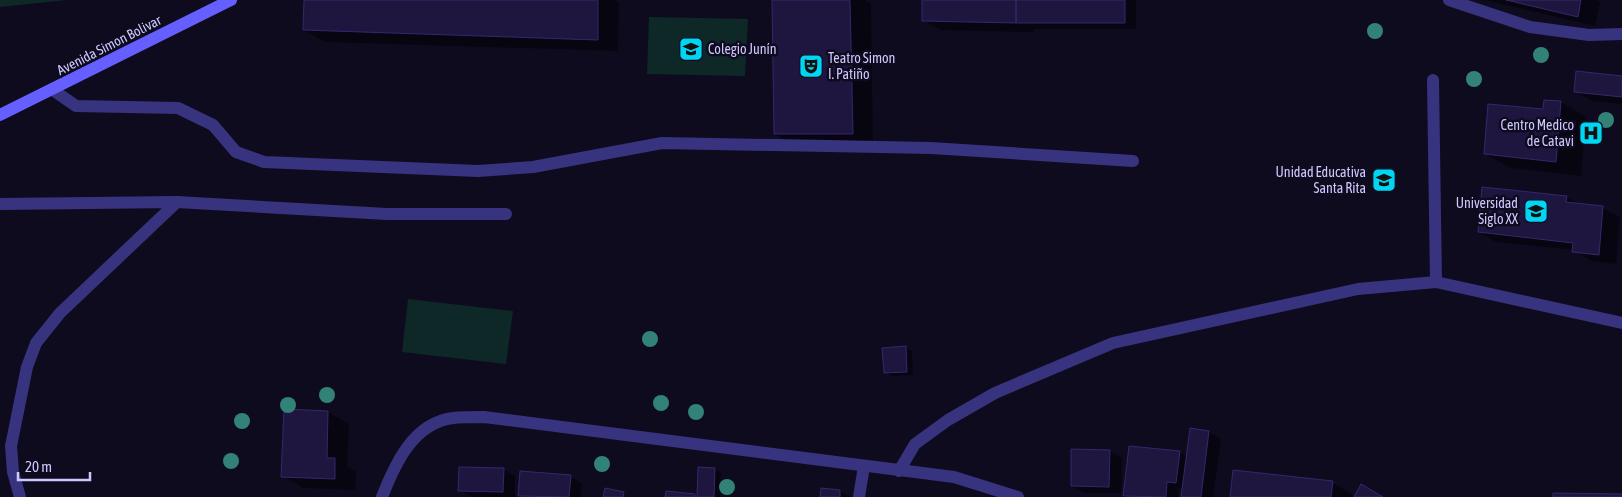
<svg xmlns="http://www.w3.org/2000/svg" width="1622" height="497" font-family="'Asap Condensed',sans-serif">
  <rect width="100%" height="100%" fill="#0e0b1e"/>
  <path fill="#0e2828" d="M0 0H67L0 7Z
    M649 17 748 19 745 76 647 74Z
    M408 299 513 311 506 364 402 352Z"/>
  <path fill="#0007" d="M305 0H614L619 3 618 51 325 42 304 30Z
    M773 0H864L871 4 873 145 796 146 775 134Z
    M923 0H1136V29H1033V32L940 30 923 20Z
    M1484 0H1595L1600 2 1595 26Z
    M1622 77V104L1592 101 1575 91Z
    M1545 101 1561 102 1586 117 1581 176 1511 168 1485 154 1544 111Z
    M1566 197 1581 205 1603 208 1620 217 1616 264 1591 261 1574 250 1496 242 1479 232Z
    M906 348 912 351 913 375 891 376 885 372Z
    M328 412 349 424 347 467 356 472 355 490 303 488 283 476Z
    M1191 430 1209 432 1221 439 1213 497H1183L1184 489 1179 488 1178 497H1118H1124L1130 447 1180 452 1188 457Z
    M1073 450 1110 451 1122 458 1121 493H1084L1072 486Z
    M503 469 515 476V497H472L460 490Z
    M715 469 721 472 720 497H698Z
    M570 477 582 483 581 497H523L520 495Z
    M1333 483 1353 495V497H1231Z
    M840 491 850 497H822Z"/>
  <path fill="#1f1640" stroke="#36276d" d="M304 0H598V40L303 30Z
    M772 0H850L853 134H774Z
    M922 0H1016V23L922 21Z
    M1016 0H1125V23H1016Z
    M1506 0H1581L1578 17Z
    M1576 71 1622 76V97L1574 92Z
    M1544 100 1561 101 1556 162 1484 154 1488 104 1543 109Z
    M1482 187 1567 196 1566 202 1603 206 1599 255 1572 252 1573 243 1478 232Z
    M906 346 907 372 884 373 882 348Z
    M284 409 328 411 327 458H335V479L281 477Z
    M1190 428 1209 431 1201 497H1181Z
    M1129 446 1180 451 1176 483 1167 482 1166 497 1123 496Z
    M1071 449 1110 450 1109 487 1071 486Z
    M459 467 504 468 503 492 458 491Z
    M698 467 715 468 714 497H697Z
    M1233 470 1333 481 1331 497H1230Z
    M520 471 571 475 569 497 518 496Z
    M1361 484 1383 497H1354Z
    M605 488 624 492 623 497H603Z
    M821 488 840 490V497H820Z
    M666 491 695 494V497H665Z
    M1553 493 1622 494V497H1553Z"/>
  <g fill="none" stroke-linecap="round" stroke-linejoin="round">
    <path stroke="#37337f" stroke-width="12" d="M1449 0 1530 27 1589 35 1622 34
      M1433 80 1436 282
      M53 90 76 106 178 108 213 125 236 152 264 162 478 171 533 167 662 143 931 148 1133 161
      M0 204 177 202 387 214H506
      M899 471 915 444 948 420 995 393 1113 343 1358 289 1436 282 1622 323
      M20 497 13 472 11 446 27 367 36 343 60 313 177 202
      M382 497C395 464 413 423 453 418 463 417 474 417 484 417L954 477 1018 497
      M859 497 864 466"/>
    <path stroke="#655fff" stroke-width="12" d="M0 115 231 0"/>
  </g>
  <g fill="#328278">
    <circle cx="1375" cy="31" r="8"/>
    <circle cx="1541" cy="55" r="8"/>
    <circle cx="1474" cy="79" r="8"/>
    <circle cx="1606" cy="120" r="8"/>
    <circle cx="650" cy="339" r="8"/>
    <circle cx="327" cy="395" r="8"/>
    <circle cx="661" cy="403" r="8"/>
    <circle cx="288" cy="405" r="8"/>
    <circle cx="696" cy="412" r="8"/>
    <circle cx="242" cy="421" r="8"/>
    <circle cx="231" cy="461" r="8"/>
    <circle cx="602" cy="464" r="8"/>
    <circle cx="727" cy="487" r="8"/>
  </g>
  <defs>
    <g id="school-square" transform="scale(1.25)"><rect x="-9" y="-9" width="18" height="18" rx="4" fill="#00d6f3" stroke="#0e0b1e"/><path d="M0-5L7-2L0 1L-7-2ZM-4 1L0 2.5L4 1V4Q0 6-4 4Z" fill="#111"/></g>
    <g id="theatre-square" transform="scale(1.25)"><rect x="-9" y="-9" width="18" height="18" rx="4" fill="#00d6f3" stroke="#0e0b1e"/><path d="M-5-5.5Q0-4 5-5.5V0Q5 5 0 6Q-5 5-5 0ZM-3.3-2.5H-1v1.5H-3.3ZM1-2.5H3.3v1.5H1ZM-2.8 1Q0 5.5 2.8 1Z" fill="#111"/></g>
    <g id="hospital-square" transform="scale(1.25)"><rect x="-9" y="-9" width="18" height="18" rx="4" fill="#00d6f3" stroke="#0e0b1e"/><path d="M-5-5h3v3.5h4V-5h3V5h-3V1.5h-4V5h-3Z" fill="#111"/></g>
    <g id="university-square" transform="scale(1.25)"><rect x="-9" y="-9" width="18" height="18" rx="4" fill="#00d6f3" stroke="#0e0b1e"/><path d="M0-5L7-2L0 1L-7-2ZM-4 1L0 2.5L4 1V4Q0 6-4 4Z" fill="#111"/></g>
  </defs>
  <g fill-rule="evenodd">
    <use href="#school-square" x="691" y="49"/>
    <use href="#theatre-square" x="811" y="66"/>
    <use href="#hospital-square" x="1591" y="133"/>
    <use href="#school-square" x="1384" y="180"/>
    <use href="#university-square" x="1536" y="211"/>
  </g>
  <g text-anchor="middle" stroke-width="5" stroke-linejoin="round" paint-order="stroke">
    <g font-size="14" fill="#cfc8ff" stroke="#0e0b1e">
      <text transform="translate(109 45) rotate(-27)" y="5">Avenida Simon Bolivar</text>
    </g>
    <g font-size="14" fill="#cfc8ff" stroke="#0e0b1e" text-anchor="end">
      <text x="708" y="54" text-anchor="start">Colegio Junín</text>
      <text x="828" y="63" text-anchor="start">Teatro Simon<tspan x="828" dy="16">I. Patiño</tspan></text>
      <text x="1574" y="130">Centro Medico<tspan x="1574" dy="16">de Catavi</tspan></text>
      <text x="1366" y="177">Unidad Educativa<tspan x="1366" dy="16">Santa Rita</tspan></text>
      <text x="1518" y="208">Universidad<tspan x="1518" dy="16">Siglo XX</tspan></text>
    </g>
  </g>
  <path d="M18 472v8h72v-8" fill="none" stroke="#cfc8ff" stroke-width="2.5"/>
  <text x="25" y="472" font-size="15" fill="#cfc8ff" stroke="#0e0b1e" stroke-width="4" paint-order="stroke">20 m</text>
</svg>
